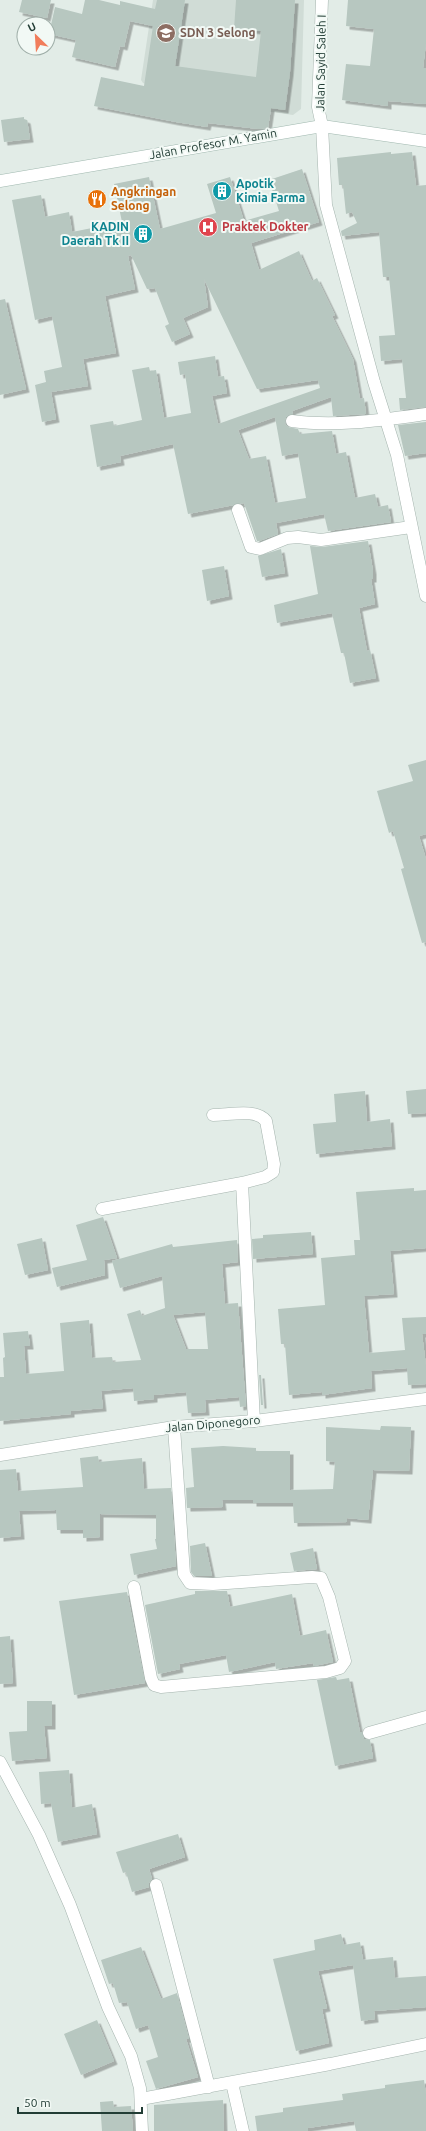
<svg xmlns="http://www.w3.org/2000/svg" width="426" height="2131" font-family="Ubuntu,sans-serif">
  <defs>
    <filter id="shadow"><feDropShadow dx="3.5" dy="3.5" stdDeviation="0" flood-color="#0004"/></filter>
  </defs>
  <rect width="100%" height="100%" fill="#e2ece7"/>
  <path fill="#d0dcd6" d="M153 0H304L301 109 293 115 195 101 143 83 141 80Z"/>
  <path fill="#b7c7c0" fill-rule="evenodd" filter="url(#shadow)" d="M22 0H51L47 18 19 12Z
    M85 0H99L120 5V1L155 9 157 0H185L175 66 256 77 261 31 234 29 236 0H295L290 72 285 110 271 108 268 128 259 129 208 123 207 127 176 122 94 106 101 77 144 86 153 26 130 21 124 47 120 46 115 67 72 57 76 40 49 34 55 7 82 14Z
    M348 0H426V43L423 68H426V104L388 101V106L342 100 346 64 370 66 374 29 346 26Z
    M24 117V119L27 120 30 139 4 142 1 120Z
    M391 152V154L412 152 416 186 426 185V407L400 410 399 398H406L402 359 381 361 379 336 395 335 389 277H383L379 232 342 236 341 231 357 223 352 212 346 214 343 185H339L337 158Z
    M302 169 319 222 251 243 259 270 299 251 312 281 317 278 335 315 332 316 353 359 360 399 364 398 366 414 333 416 331 397 292 411 293 414 286 417 285 424 288 427 298 429 300 434 332 431 336 454 346 452 355 498 375 494 378 507 388 505 391 522 328 531 324 514 276 523 278 534 259 541H257L244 503 188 514 173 444 120 456 121 462 97 467 90 425 113 421 114 426 142 420 132 370 149 367 150 371 156 370 164 418 191 413 185 374 180 375 178 362 215 356 218 377 224 376 227 393 212 396 218 424 320 388 318 380 257 389 204 279 208 307 183 318 190 334 172 342 165 326 169 324 155 288 147 289 131 255 128 256 135 289 105 296 116 353 83 359 88 386 51 392 56 419 42 422 35 385 46 382 44 371 62 367 52 316 35 320 12 200 41 195 45 217 69 212 72 232 122 222 114 184 149 177 160 229 216 213 207 184 230 177 244 221 279 211 269 180ZM275 417 282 456 298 453 306 498 275 503 266 456 249 459 238 430Z
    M5 299 26 389 0 395V300Z
    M426 422V453L405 456 398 425Z
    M368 541 373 571V579H371L375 604 359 608 367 651 370 650 376 678 350 683 344 653H341L332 613 277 623 274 605 318 594 310 546 322 547Z
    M281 549 285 573 262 577 258 556Z
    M224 566 229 596 207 601 202 570Z
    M426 760V834L419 836 426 859V942L422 943 401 869 404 868 393 831 389 833 377 791 413 781 408 765Z
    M426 1089V1113L408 1114 406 1091Z
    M365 1091 367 1122 390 1119 392 1146 316 1154 313 1124 336 1122 334 1094Z
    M414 1188V1191L426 1190V1248L390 1251 394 1294 364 1296 369 1353 405 1350 402 1318 426 1317V1334H422L426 1366V1384L408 1385 407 1368 371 1371 372 1388 322 1395V1392L289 1395 285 1344H281L278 1309 325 1305 321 1258 355 1255 354 1240H360L356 1192Z
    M103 1217 117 1258 104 1260 105 1275 57 1287 52 1268 87 1260 76 1225Z
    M311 1232 313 1254 253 1259 252 1239 263 1238V1235Z
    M42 1238 48 1270 25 1275 17 1244Z
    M237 1240 238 1262 222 1264 225 1304 238 1303 246 1406 240 1407 239 1397 205 1400 206 1412 188 1413 186 1392 154 1395V1399L134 1401 133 1388 101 1391 103 1408 71 1411V1414L0 1421V1377H4L3 1358 5 1357 3 1333 28 1331 30 1346H24L26 1374 64 1371 60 1323 89 1320 92 1358 112 1357 113 1362 141 1360 127 1314 140 1310 142 1316 165 1308 162 1276 120 1288 112 1261 172 1244 173 1247ZM205 1312 208 1349H186L173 1315Z
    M259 1375H261L263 1405H261Z
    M381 1426 411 1427 409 1471 373 1470 368 1520 347 1518V1522L294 1523 293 1503H253V1500H222L223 1507 187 1508 186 1488 194 1487 191 1448 223 1446 256 1448V1451H290V1490L333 1489 335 1462 326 1461V1427L380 1430Z
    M98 1456 99 1462 142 1458 144 1489 171 1488 176 1566 134 1575 130 1554 157 1549 155 1539H156V1515L100 1514V1537L83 1538V1530H57L56 1510 19 1511 21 1536 0 1538V1470L16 1469 18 1491 83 1487 80 1458Z
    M205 1543 212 1576H194L191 1572 190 1546Z
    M313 1548 317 1569 294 1571 290 1553Z
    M195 1591H227L230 1607 292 1594 300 1636 326 1630 333 1662 314 1666 313 1663 276 1669 275 1662 229 1672 226 1655 179 1664 180 1669 158 1674 145 1605 195 1594Z
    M127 1592 145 1683 74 1695 59 1601Z
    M10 1636 13 1683 0 1684V1637Z
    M336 1677 337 1680 349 1678 360 1732H362L364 1739 370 1740 373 1758 335 1766 317 1680Z
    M27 1701H52V1726H44L47 1758 12 1761 9 1732 27 1731Z
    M69 1770 72 1808 92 1804 97 1834 58 1842 51 1803 41 1804 39 1772Z
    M178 1834 185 1857 149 1869 152 1879 149 1883V1887L132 1892 126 1872 123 1873 116 1852Z
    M341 1934 344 1945 360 1942 363 1960 393 1957 395 1978 426 1976V2007L374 2011 375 2019 361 2021 353 1965 318 1971 327 2008 322 2009 329 2043 296 2051 273 1959 315 1950 314 1940Z
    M141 1947 161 1999 177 1993 189 2039H186L198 2077 156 2089 146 2061 158 2057 148 2025 136 2029 127 2002 119 2003 113 1983 109 1984 101 1960Z
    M97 2020 114 2061 81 2075 64 2034Z
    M424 2080 426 2095V2131H356L354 2121 308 2128V2131H257L255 2116 283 2112V2108L343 2100 342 2094 385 2088V2085Z
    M223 2100 224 2131H154V2105Z
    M113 2101 114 2107 131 2106 133 2131H102L100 2102Z"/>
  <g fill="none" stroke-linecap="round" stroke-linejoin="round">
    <g stroke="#a5b4ae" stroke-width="13">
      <path id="minor" d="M292 421C336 427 382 420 426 414
        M238 510 251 547 260 549 287 538 298 537 321 540 411 527
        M242 1183 254 1421
        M102 1209 242 1183 265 1177 273 1172 274 1164 266 1121C256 1108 229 1115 213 1115
        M134 1587 151 1678 154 1685 161 1687 326 1672 340 1668 345 1661 329 1597 321 1578 312 1577 213 1584 190 1583 184 1574 174 1427
        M369 1733 426 1717
        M0 1762 39 1835 70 1905 108 2007 131 2056 140 2088 142 2131
        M156 1885 209 2087
        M232 2083 243 2131
        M141 2099 330 2064 426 2044"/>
    </g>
    <g stroke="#a5b4ae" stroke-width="13">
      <path id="tertiary" d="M322 0 318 107 322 126 326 205 374 382 397 455 426 596
        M0 1455 174 1427 254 1421 426 1399"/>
    </g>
    <g stroke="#a0b8af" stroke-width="13">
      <path id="secondary" d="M0 181 322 126 426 141"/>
    </g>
    <use href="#minor" stroke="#fff" stroke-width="12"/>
    <use href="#tertiary" stroke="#fff" stroke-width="12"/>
    <use href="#secondary" stroke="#fff" stroke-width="12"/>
  </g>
  <defs>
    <g id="school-disc" transform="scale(1)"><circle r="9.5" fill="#8d6e63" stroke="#f2f9f5"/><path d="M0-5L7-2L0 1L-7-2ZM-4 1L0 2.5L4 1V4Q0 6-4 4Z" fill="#fff"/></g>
    <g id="building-disc" transform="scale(1)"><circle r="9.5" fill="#0f9aa8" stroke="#f2f9f5"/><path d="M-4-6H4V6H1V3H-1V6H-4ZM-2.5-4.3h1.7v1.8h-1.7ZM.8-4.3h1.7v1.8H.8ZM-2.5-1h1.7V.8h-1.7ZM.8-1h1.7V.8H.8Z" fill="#fff"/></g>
    <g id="restaurant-disc" transform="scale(1)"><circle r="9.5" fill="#e8710a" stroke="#f2f9f5"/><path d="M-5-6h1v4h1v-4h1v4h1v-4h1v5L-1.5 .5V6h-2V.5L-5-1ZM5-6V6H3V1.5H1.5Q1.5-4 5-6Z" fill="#fff"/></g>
    <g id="hospital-disc" transform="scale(1)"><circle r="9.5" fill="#e0444e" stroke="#f2f9f5"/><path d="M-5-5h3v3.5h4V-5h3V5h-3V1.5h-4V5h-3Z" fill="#fff"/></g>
  </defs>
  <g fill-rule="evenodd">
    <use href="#school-disc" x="166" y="33"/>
    <use href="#building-disc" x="222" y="191"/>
    <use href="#restaurant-disc" x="97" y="199"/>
    <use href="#hospital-disc" x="208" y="227"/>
    <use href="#building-disc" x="143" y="234"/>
  </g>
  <g text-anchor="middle" stroke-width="4" stroke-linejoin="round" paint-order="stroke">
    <g font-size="12" font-weight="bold" fill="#785e54" stroke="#f2f9f5" text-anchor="start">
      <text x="180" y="37">SDN 3 Selong</text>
    </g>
    <g font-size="12" fill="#223d35" stroke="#f2f9f5">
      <text transform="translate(321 63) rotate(-89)" y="4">Jalan Sayid Saleh I</text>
      <text transform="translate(213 144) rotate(-10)" y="4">Jalan Profesor M. Yamin</text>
      <text transform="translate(213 1424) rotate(-5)" y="4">Jalan Diponegoro</text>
    </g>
    <g font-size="12" font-weight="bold" fill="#0d838f" stroke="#f2f9f5" text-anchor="start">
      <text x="236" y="188">Apotik<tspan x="236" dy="14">Kimia Farma</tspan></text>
      <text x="129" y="231" text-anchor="end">KADIN<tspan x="129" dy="14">Daerah Tk II</tspan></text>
    </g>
    <g font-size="12" font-weight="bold" fill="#c56008" stroke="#f2f9f5" text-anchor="start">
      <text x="111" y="196">Angkringan<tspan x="111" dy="14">Selong</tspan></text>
    </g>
    <g font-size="12" font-weight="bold" fill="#be3a42" stroke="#f2f9f5" text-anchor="start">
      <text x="222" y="231">Praktek Dokter</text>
    </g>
  </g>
  <g transform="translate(36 36) rotate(335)"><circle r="19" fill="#f2f9f5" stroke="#9faea8"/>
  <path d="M0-3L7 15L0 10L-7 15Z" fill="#f17d5b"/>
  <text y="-6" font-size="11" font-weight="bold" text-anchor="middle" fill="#223d35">U</text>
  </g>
  <path d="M18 2107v6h124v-6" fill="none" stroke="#223d35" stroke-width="2"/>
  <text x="24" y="2107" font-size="12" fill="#223d35" stroke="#f2f9f5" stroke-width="3" paint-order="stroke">50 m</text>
</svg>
